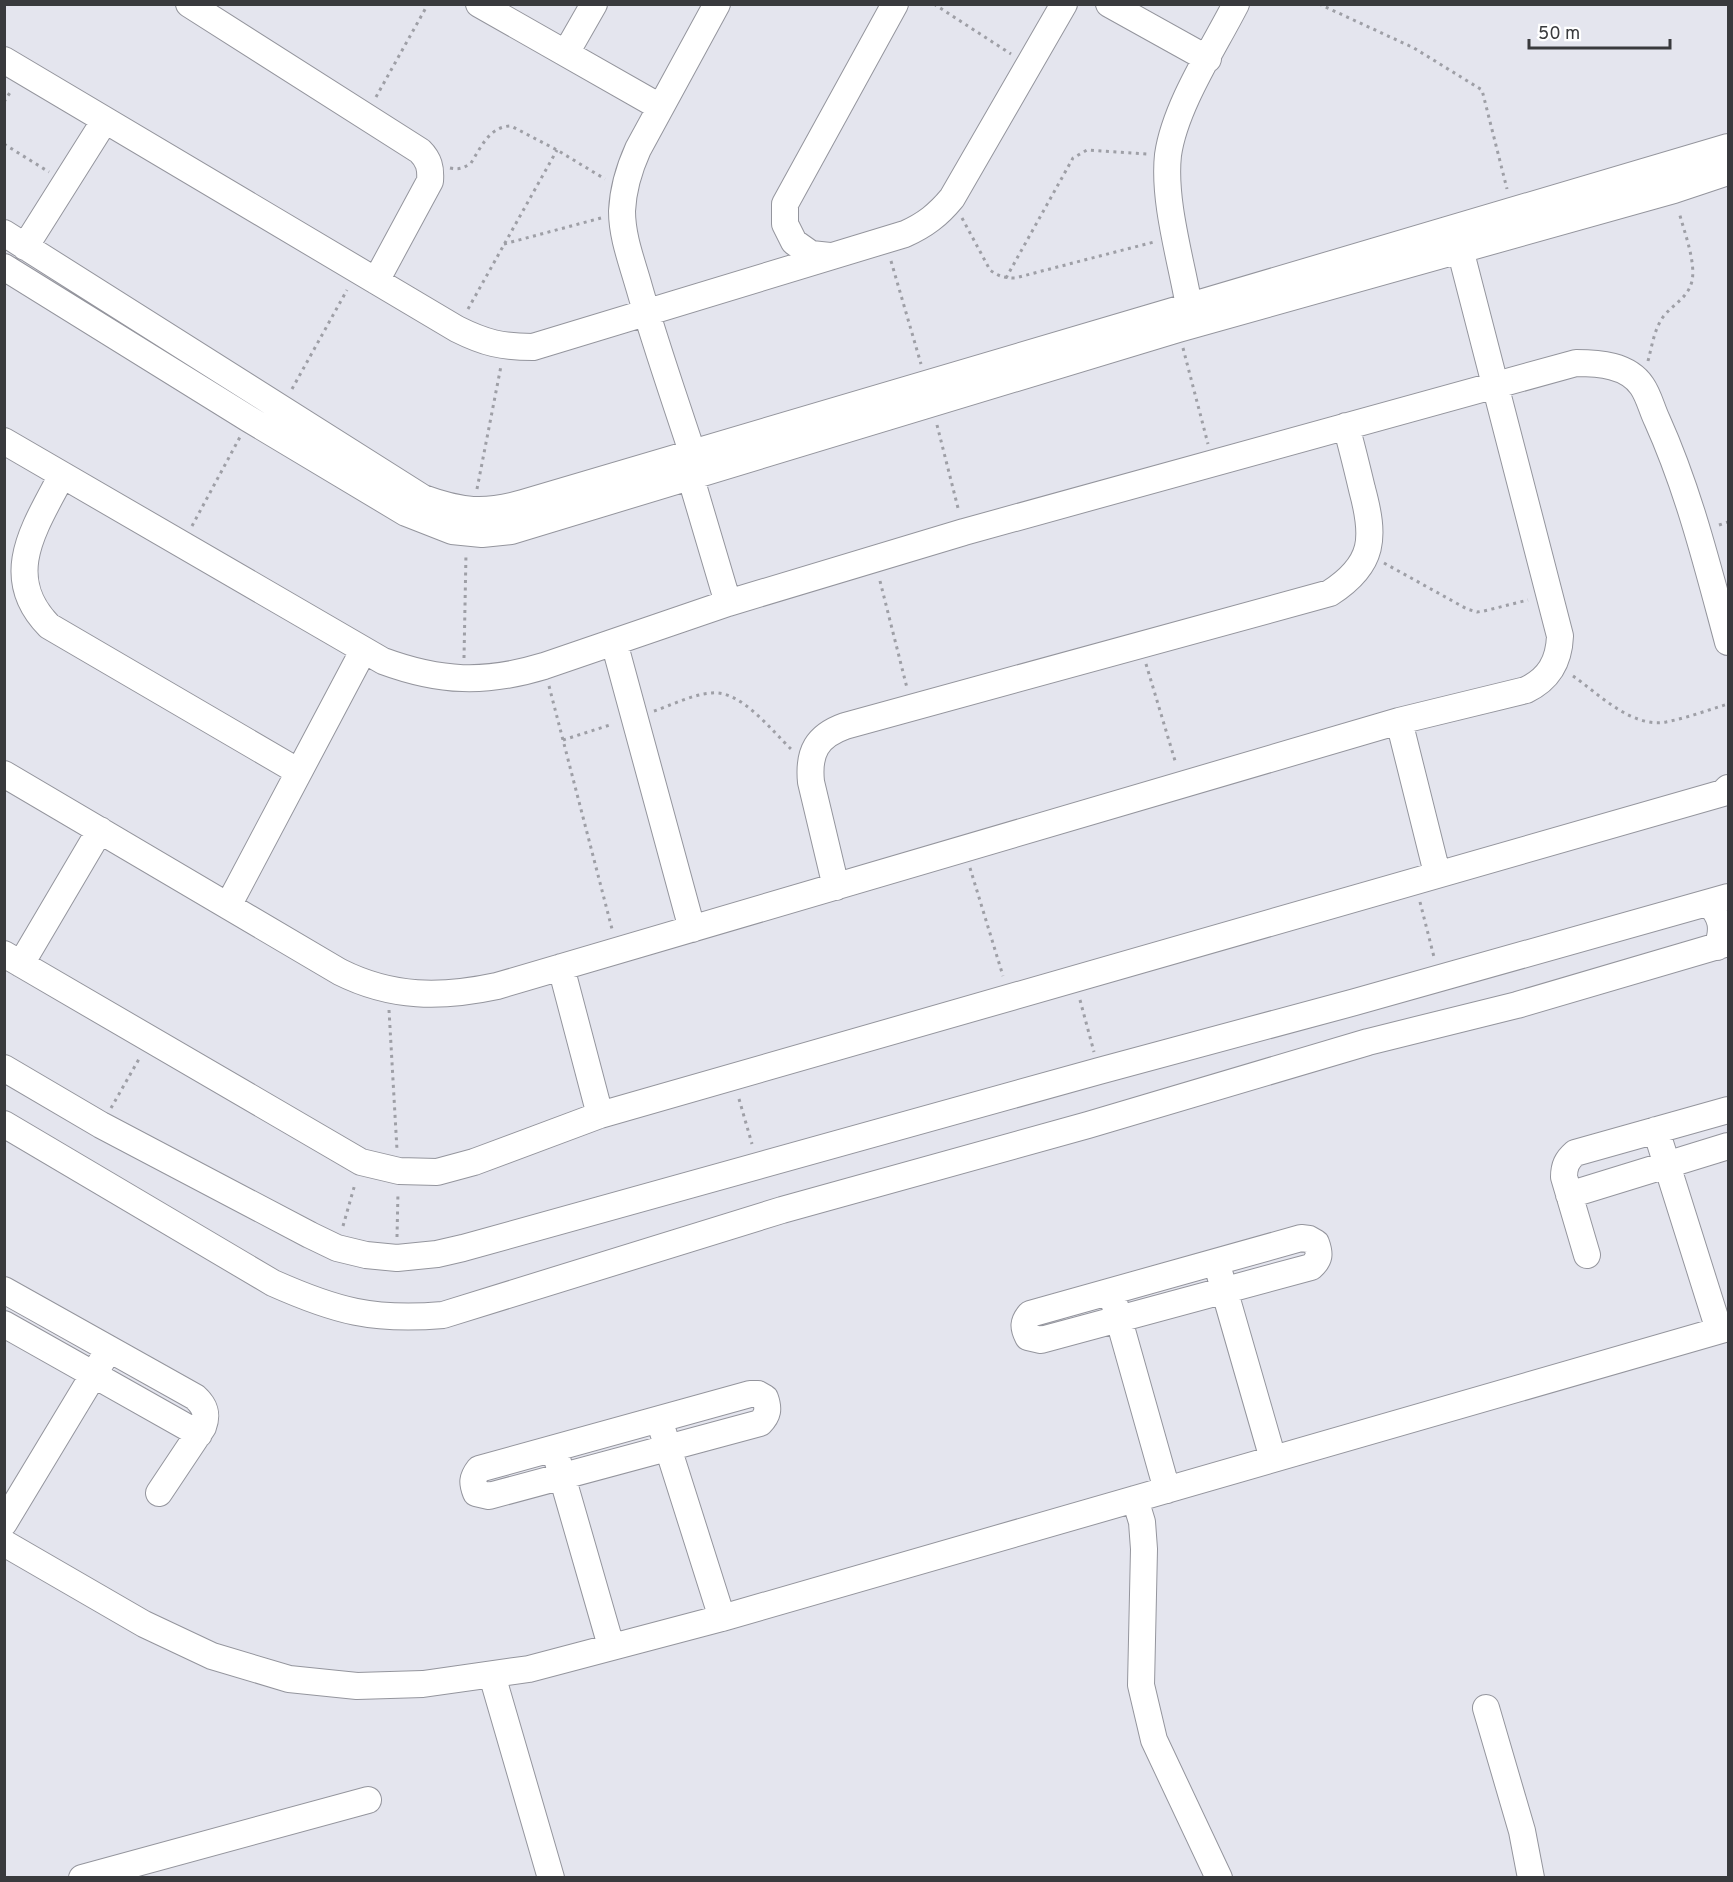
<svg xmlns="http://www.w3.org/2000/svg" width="1733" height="1882" font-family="Overpass,sans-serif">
  <rect width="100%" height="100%" fill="#e4e5ee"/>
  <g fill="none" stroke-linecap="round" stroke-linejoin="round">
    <g stroke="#94959d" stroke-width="28">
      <path id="minor" d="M189 4 420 151C429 160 431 168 430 181L376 281
        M479 4 660 107
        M1109 4 1208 59
        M566 53 594 4
        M4 60 457 329C485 343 502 347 533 347L905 234C925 225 938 215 952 198L1064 4
        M4 233 423 498C461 512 485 514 523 503L1728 147
        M25 247 105 120
        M830 256 811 254 794 242 785 224V204L895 4
        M4 267 249 419 406 513 452 531 482 534 511 531 1178 329 1674 190 1728 172
        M1189 306C1181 260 1163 201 1168 155 1175 106 1213 49 1236 4
        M4 441 383 661C440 682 485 684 544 666L728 603 964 532 1576 363C1599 363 1628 365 1642 386 1649 396 1652 410 1657 420 1689 491 1708 568 1728 642
        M692 452C674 397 655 343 639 287 632 262 622 237 622 211 623 189 629 169 638 149L717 4
        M62 475C35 527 0 576 49 626L299 772
        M690 475 728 603
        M614 642 692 929
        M1399 721 1437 873
        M4 774 340 972C392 998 441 998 497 986L1399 721 1526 690C1549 679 1559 662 1560 636L1460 249
        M836 887 811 782C808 752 817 736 845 726L1330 593C1375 564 1375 537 1362 489 1357 468 1352 447 1346 426
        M1708 903C1722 916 1724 929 1717 947
        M228 906 363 651
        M4 954 361 1162 399 1171 437 1172 474 1162 600 1115 1723 793 1728 788
        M21 964 100 830
        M561 967 600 1115
        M4 1068 101 1125 310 1235 337 1248 366 1255 397 1258 437 1254 463 1248 1099 1071 1355 1002 1728 897
        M4 1124 273 1283C336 1311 373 1321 443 1315L782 1210 1088 1125 1368 1042 1517 1005 1728 943
        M1656 1130 1719 1330
        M1569 1195 1728 1146
        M1301 1238 1309 1239 1316 1243C1320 1254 1320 1259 1311 1267L1041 1340 1028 1337C1023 1327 1023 1322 1030 1314Z
        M1587 1255 1564 1177C1564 1166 1567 1160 1575 1153L1728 1110
        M1220 1275 1273 1459
        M4 1290 195 1397C205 1406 208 1414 203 1427L159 1493
        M1114 1302 1167 1490
        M4 1324 199 1434
        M750 1394H758L765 1398C769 1409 768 1415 760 1423L489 1496 476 1493C472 1483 472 1478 479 1469Z
        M663 1432 722 1618
        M558 1462 611 1646
        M1135 1499 1142 1522 1144 1549 1141 1685 1154 1740 1219 1878
        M4 1523 103 1359
        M4 1543 144 1624 212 1656 289 1679 357 1686 423 1684 529 1669 722 1618 1728 1328
        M492 1675 551 1878
        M1486 1708 1522 1831 1531 1878
        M82 1878 368 1800"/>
    </g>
    <path stroke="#9e9fa6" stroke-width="3" stroke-dasharray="3 4.5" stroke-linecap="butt" d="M934 4 1011 54
      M1319 4 1414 48 1482 90 1507 189
      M376 97 428 4
      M4 102 11 91
      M4 144 49 172
      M450 168C459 170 464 168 471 163 481 147 490 126 511 126L557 150 605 179
      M962 218 990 270C998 276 1004 278 1015 278L1154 242
      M504 244 601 218
      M891 261 921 364
      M1006 278 1073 158 1087 150 1147 154
      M468 309 557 150
      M1183 348 1208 444
      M1648 361C1652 346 1654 330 1663 317 1673 304 1688 298 1692 281 1696 262 1684 231 1679 212
      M292 389 347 290
      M937 425 959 512
      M477 489 501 366
      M1719 525 1728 522
      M192 526 240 437
      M1384 563 1467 609 1477 612 1484 611 1528 600
      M880 581 907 688
      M464 658 466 553
      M1146 664 1176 764
      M1573 676C1599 694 1631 728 1666 722 1687 718 1708 710 1728 704
      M549 686 612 929
      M654 711C672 705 693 694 712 693 741 690 771 730 791 749
      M563 740 613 724
      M970 868 1003 976
      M1420 902 1434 957
      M1080 1000 1094 1052
      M389 1010 397 1150
      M739 1099 752 1144
      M111 1108 139 1059
      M343 1226 355 1184
      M397 1237 398 1192"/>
    <use href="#minor" stroke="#fff" stroke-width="26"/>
  </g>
  <rect width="1733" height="1882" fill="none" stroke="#393a3d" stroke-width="12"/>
  <path d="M1529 39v9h141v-9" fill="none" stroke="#393a3d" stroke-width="3"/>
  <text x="1538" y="39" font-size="18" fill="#393a3d" stroke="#ffffff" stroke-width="4.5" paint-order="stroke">50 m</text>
</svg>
